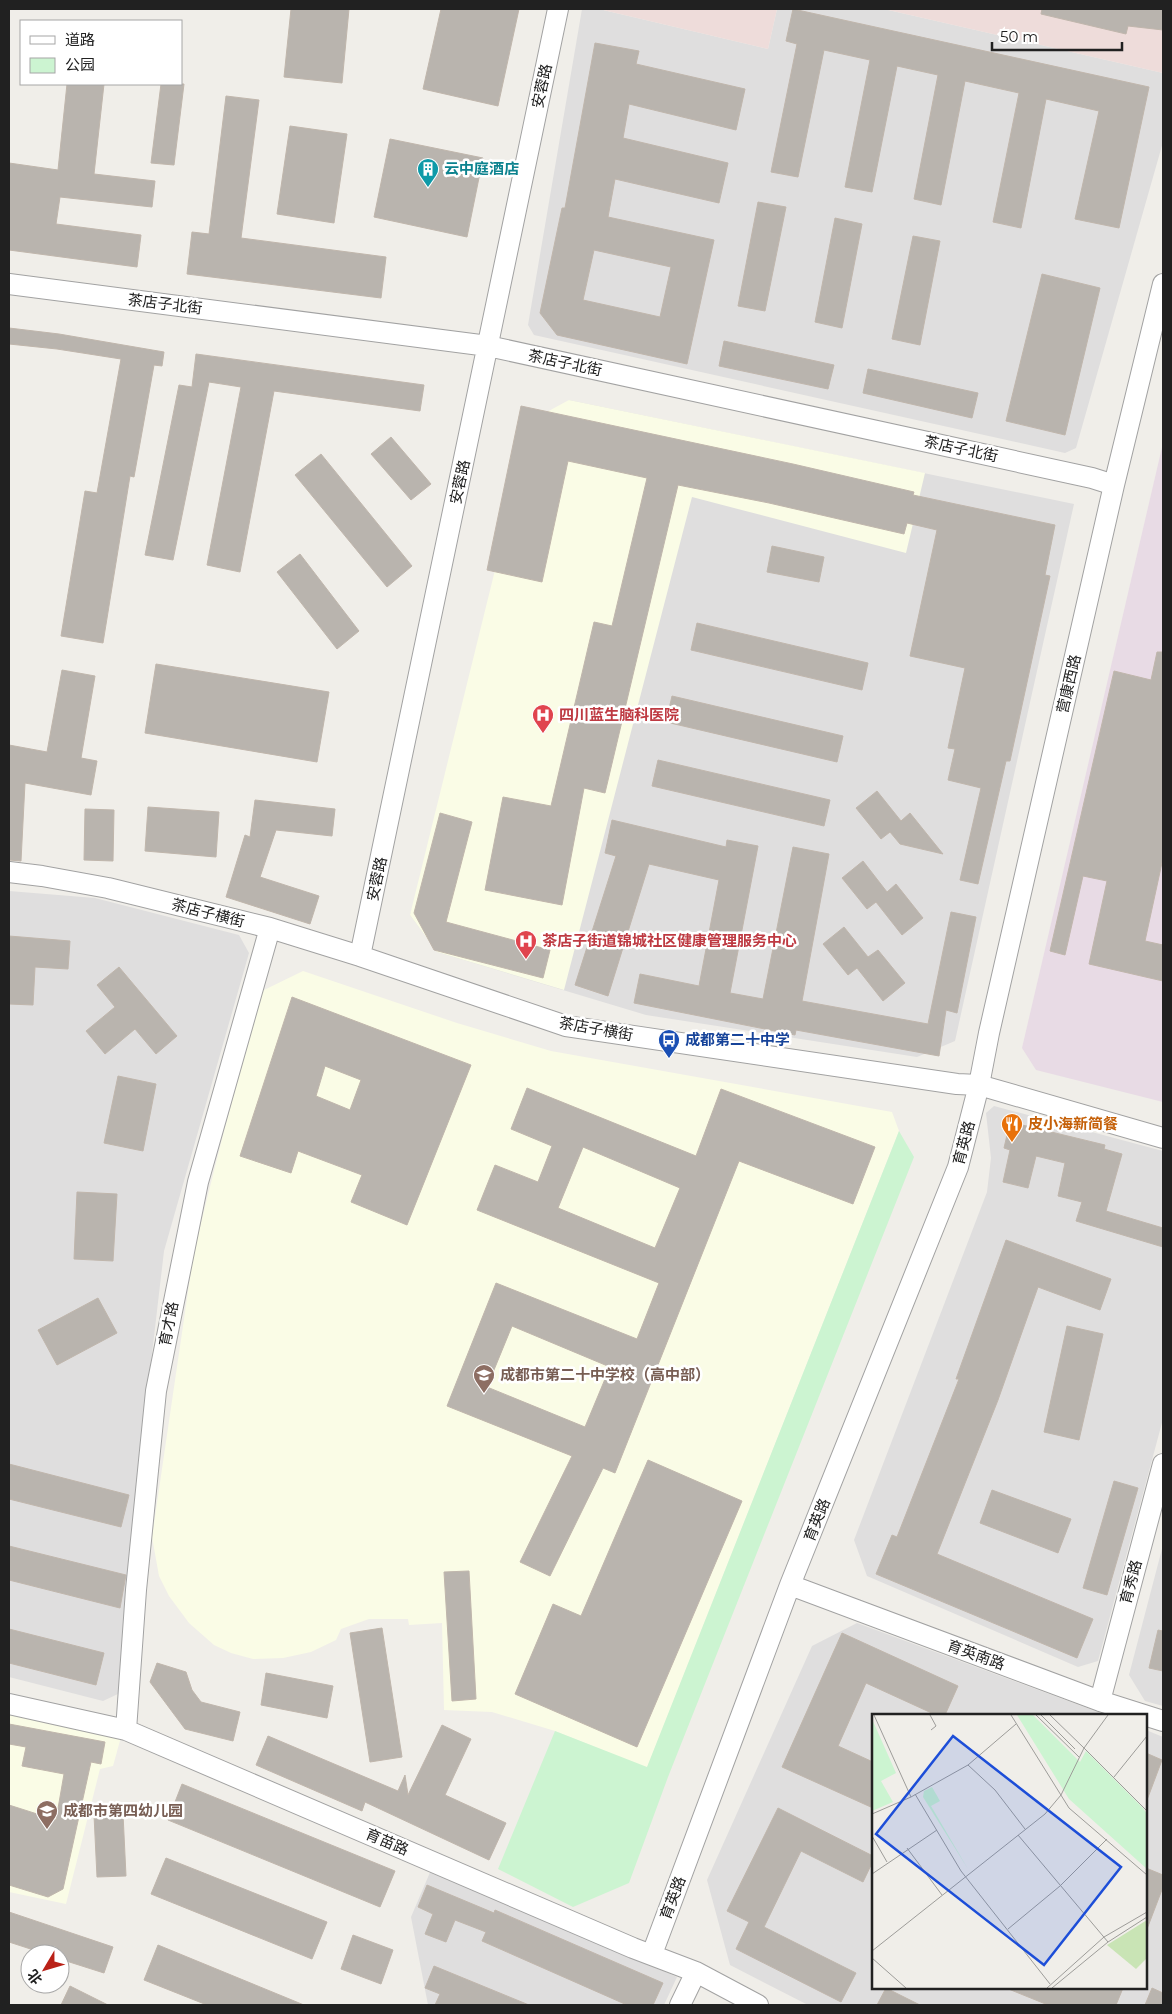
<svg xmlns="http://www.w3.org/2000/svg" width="1172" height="2014" font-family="Montserrat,'Noto Sans SC',sans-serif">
  <rect width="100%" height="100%" fill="#f0eee9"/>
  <path fill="#dfdede" d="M582 9H599L768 49 777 9H884L1163 73V142L1076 448 1065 453 534 335 528 325Z
    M569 400 1074 504 955 1041 917 1057 646 1015 437 952 410 915Z
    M9 891 95 898 239 935 249 953 164 1251 138 1473 120 1693 103 1701 9 1677Z
    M994 1106 1163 1151V1419L1098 1661 1078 1667 867 1576 854 1540 987 1192 991 1158 986 1113Z
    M1163 1545V1706L1145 1701 1129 1675Z
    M857 1623 1106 1715H873V1988H1146V1730L1163 1737V2005H808L730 1965 707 1880 812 1646Z
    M431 1870 677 1977 664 2005H428L411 1917Z"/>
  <path fill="#eedcda" d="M599 9H777L768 49Z
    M884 9H1163V73Z"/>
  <path fill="#e8dbe5" d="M1163 443V1102L1036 1070 1022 1048Z"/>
  <path fill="#fafce6" d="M569 400 925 473 906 553 692 497 564 990 437 952 410 915 532 420Z
    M303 971 457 1023 551 1051 892 1112 899 1131 647 1768 555 1731 492 1712 444 1710 442 1623 409 1625 408 1619H369L341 1629 336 1640 311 1652 283 1658 253 1659 231 1653 214 1645 189 1623 169 1596 159 1576 152 1537 194 1251 224 1131 262 991Z
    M9 1715 121 1737 113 1766 100 1769 66 1904 9 1892Z"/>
  <path fill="#ccf4d1" d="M899 1131 914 1157 668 1777 629 1883 573 1907 498 1869 555 1731 647 1767Z"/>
  <path fill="#b9b4ae" stroke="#c0b6ac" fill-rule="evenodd" d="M291 9H349L342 83 284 77Z
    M441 9H519L498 106 423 89Z
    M793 9 1149 87 1119 228 1075 219 1099 111 1046 99 1021 228 993 222 1019 93 965 81 941 205 914 199 938 75 897 66 872 192 845 187 870 60 824 50 798 177 771 172 797 44 786 41Z
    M1042 9H1163V30L1128 26 1126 34 1041 14Z
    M595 43 639 51 636 64 745 89 736 130 629 104 623 138 728 163 719 203 615 179 608 217 714 240 687 364 557 335 540 313 562 208H565ZM594 250 671 267 660 317 583 300Z
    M67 84H104L94 174 155 181 152 207 60 197 56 224 141 235 137 267 9 250V163L58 170Z
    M161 84H184L174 165 151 163Z
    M226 96 259 100 241 238 386 257 381 298 187 274 192 232 209 234Z
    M290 126 347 134 334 223 277 214Z
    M390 139 483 158 467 237 374 217Z
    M758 202 786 207 765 311 738 306Z
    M835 218 862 224 842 328 815 322Z
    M913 236 940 241 920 345 892 339Z
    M1042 274 1100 288 1065 435 1006 421Z
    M9 328 59 334 164 352 162 366 154 365 134 477 130 476 103 643 61 636 85 491 97 493 121 359 57 349 9 344Z
    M724 341 834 365 828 389 719 366Z
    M196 354 424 385 420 411 274 391 240 572 207 565 241 387 209 382 173 560 145 555 179 385 192 387Z
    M868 369 978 393 972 418 863 393Z
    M521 406 793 464 914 492 913 495 1055 525 1045 575 1050 576 1010 761H1006L978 884 960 880 981 788 948 780 955 749 948 748 965 668 910 656 937 530 907 523 904 534 769 503 678 485 605 793 584 788 562 905 485 890 503 797 551 806 594 622 612 626 647 478 568 461 542 582 487 570Z
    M391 437 431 484 411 500 371 454Z
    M321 454 412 566 387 587 295 475Z
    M772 546 824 557 819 582 767 572Z
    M300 554 359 631 337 649 277 572Z
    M697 623 868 663 862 690 691 650Z
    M1157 652H1163V858L1145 941 1163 945V981L1089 964 1107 881 1083 876 1065 955 1050 951 1114 671 1151 680Z
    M156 664 329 692 317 762 145 733Z
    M62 670 95 676 81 758 97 761 91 795 25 783 21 861 9 860V745L47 752Z
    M672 696 843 736 837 762 666 722Z
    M658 760 830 800 824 826 652 786Z
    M877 791 901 821 910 813 943 854 900 844 890 832 881 839 856 808Z
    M255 800 335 809 332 836 276 830 260 877 319 896 310 924 226 897 245 835 250 837Z
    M148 807 219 812 216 857 145 851Z
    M85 809 114 810 113 861 84 860Z
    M440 813 472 822 446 922 550 950 543 978 434 950 414 913Z
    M612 820 726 847 727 840 758 846 730 993 763 999 793 847 829 854 802 1001 928 1024 951 912 976 917 957 1013 946 1010 939 1056 796 1030 795 1035 634 1003 640 974 699 986 719 880 649 864 608 996 575 985 616 856 605 853Z
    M863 861 887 892 896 884 923 918 902 935 876 902 867 909 842 878Z
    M844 927 868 957 878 950 905 983 883 1001 857 968 848 975 823 944Z
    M9 936 70 941 68 969 35 967 33 1005 9 1004Z
    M119 967 177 1036 156 1054 135 1029 105 1054 86 1031 115 1007 97 985Z
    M292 997 471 1065 407 1225 351 1202 362 1175 298 1151 291 1173 240 1156ZM325 1066 361 1080 350 1110 316 1096Z
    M118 1076 156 1084 143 1151 104 1143Z
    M527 1088 696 1156 721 1089 875 1147 853 1204 739 1161 615 1473 603 1468 550 1576 520 1562 572 1456 447 1406 496 1283 637 1339 659 1283 477 1210 495 1165 538 1182 552 1146 511 1129ZM583 1147 680 1188 655 1248 558 1208ZM512 1326 610 1367 585 1427 487 1387Z
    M1010 1122 1105 1145 1104 1149 1122 1154 1106 1211 1163 1228V1247L1076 1221 1082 1202 1058 1196 1065 1163 1036 1156 1028 1188 1003 1182 1010 1150 1004 1148Z
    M77 1192 117 1194 113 1261 74 1259Z
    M1006 1240 1111 1279 1100 1310 1038 1287 998 1400 937 1554 1093 1619 1077 1658 876 1574 892 1535 897 1537 959 1379H956Z
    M98 1298 117 1333 57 1365 38 1330Z
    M1067 1326 1103 1334 1079 1440 1044 1432Z
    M648 1460 742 1501 637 1747 515 1694 553 1604 581 1616Z
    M9 1464 129 1495 121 1527 9 1499Z
    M1114 1481 1138 1488 1107 1595 1083 1588Z
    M992 1490 1071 1519 1058 1553 980 1523Z
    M9 1546 126 1575 120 1608 9 1580Z
    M469 1571 476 1699 452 1701 444 1572Z
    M382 1628 402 1757 370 1762 350 1633Z
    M9 1629 104 1653 96 1685 9 1663Z
    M1158 1630 1163 1631V1671L1149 1668Z
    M842 1633 958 1686 945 1715H936L866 1683 838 1746 873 1762V1808L782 1767Z
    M157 1663 186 1672 192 1690 201 1702 240 1712 233 1741 185 1729 150 1682Z
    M266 1673 333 1686 327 1718 261 1705Z
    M9 1724 105 1742 101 1764 91 1762 63 1889 48 1897 9 1885V1805L56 1820 64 1774 22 1766 26 1747 9 1744Z
    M442 1725 471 1739 445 1795 506 1823 489 1860 365 1802 362 1811 256 1765 268 1736 398 1791 405 1775 408 1795Z
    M1146 1753 1162 1760 1147 1800H1146Z
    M182 1784 395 1871 380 1907 168 1820Z
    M778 1808 873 1856V1861L863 1882 801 1851 764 1927 856 1973 841 2002 736 1949 749 1922 727 1911Z
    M123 1814 126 1876 97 1877 94 1815Z
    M166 1858 327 1922 312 1959 151 1894Z
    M1146 1868 1163 1875V1887L1147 1929Z
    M427 1885 494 1913 495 1910 663 1983 653 2005H627L482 1941 486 1932 455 1920 446 1942 425 1934 433 1914 418 1907Z
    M9 1912 113 1947 104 1973 60 1959V1954H46L9 1942Z
    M353 1935 393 1950 381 1984 341 1969Z
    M158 1945 304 2005H207L144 1980Z
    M434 1966 529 2005H435L440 1994 425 1988Z
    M70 1986 108 2005H61Z
    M886 1988 920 2005H877Z
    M1006 1988H1123L1116 2005H1048Z
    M1152 1988 1163 1993V2005H1145Z"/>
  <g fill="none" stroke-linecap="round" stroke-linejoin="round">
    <g stroke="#a2a2a2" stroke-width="22">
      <path id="minor" d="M9 284 488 346 1092 478 1114 485
        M9 872 42 876 108 888 270 928 360 956 566 1026 957 1084 979 1085 1163 1138
        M360 956 558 9
        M790 1585 1100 1701 1163 1721
        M1100 1701 1163 1464
        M9 1704 126 1730 633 1948 696 1972 758 2005
        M126 1730 136 1590 156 1391 198 1182 270 928
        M652 1954 790 1585 958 1167 979 1085 989 1033 1114 485 1163 284
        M680 2005 696 1972"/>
    </g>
    <use href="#minor" stroke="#fff" stroke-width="20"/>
  </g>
  <defs>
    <g id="building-pin" transform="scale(1.125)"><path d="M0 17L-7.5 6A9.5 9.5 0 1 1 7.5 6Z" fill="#0f9aa8" stroke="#fff"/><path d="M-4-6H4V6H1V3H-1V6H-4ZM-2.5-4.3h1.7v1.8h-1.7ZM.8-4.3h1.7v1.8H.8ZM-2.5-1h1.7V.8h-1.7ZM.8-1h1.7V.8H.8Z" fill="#fff"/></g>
    <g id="hospital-pin" transform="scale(1.125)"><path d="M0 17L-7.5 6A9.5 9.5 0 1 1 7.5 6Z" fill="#e0444e" stroke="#fff"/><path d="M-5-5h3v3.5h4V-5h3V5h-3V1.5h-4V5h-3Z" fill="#fff"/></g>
    <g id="bus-pin" transform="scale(1.125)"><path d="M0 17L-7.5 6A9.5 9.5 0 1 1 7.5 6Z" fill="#1a4fb4" stroke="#fff"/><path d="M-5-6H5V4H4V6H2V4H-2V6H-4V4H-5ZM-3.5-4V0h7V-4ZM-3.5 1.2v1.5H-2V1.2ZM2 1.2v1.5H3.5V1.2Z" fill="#fff"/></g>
    <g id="restaurant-pin" transform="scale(1.125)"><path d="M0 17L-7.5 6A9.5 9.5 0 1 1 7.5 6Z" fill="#e8710a" stroke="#fff"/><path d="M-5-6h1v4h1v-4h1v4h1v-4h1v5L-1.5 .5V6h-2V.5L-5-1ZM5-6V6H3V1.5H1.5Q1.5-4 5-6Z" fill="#fff"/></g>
    <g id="school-pin" transform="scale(1.125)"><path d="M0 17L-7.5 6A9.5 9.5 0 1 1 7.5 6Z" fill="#8d6e63" stroke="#fff"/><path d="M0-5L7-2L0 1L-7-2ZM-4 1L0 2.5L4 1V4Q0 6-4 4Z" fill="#fff"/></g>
  </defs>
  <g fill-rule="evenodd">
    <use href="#building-pin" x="428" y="169"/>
    <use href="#hospital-pin" x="543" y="715"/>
    <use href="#hospital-pin" x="526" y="941"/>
    <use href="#bus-pin" x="669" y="1040"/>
    <use href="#restaurant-pin" x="1012" y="1124"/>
    <use href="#school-pin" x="484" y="1375"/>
    <use href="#school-pin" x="47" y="1811"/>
  </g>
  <g text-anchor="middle" stroke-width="5" stroke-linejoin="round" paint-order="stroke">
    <g font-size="15" fill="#212121" stroke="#fff">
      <text transform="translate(542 86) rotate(-78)" y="5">安蓉路</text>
      <text transform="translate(165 304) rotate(7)" y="5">茶店子北街</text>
      <text transform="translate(565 363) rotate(12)" y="5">茶店子北街</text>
      <text transform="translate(961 449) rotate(12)" y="5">茶店子北街</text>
      <text transform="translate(460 482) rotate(-78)" y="5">安蓉路</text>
      <text transform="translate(1069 684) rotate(-77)" y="5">营康西路</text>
      <text transform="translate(377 879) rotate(-78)" y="5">安蓉路</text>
      <text transform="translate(208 913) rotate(14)" y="5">茶店子横街</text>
      <text transform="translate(596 1029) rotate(10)" y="5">茶店子横街</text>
      <text transform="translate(964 1143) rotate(-75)" y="5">育英路</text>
      <text transform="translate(169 1324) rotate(-79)" y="5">育才路</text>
      <text transform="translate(817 1520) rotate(-68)" y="5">育英路</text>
      <text transform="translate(1131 1582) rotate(-75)" y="5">育秀路</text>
      <text transform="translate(976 1655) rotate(20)" y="5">育英南路</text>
      <text transform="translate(387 1842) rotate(23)" y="5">育苗路</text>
      <text transform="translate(673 1898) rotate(-69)" y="5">育英路</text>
    </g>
    <g font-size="15" font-weight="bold" fill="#0d838f" stroke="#fff" text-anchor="start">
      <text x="444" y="174">云中庭酒店</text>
    </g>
    <g font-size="15" font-weight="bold" fill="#be3a42" stroke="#fff" text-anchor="start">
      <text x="559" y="720">四川蓝生脑科医院</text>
      <text x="542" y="946">茶店子街道锦城社区健康管理服务中心</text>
    </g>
    <g font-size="15" font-weight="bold" fill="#164399" stroke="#fff" text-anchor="start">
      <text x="685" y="1045">成都第二十中学</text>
    </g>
    <g font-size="15" font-weight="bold" fill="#c56008" stroke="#fff" text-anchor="start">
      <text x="1028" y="1129">皮小海新简餐</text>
    </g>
    <g font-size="15" font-weight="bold" fill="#785e54" stroke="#fff" text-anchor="start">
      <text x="500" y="1380">成都市第二十中学校（高中部）</text>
      <text x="63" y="1816">成都市第四幼儿园</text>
    </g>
  </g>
  <g transform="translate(872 1714)">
    <rect width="275" height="275" fill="#f0eee9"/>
    <path d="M275 206V244L264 255 235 231Z" fill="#c9e4b5"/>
    <path d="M145 1H161L208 48 214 37 271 94 275 100V155L197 85ZM0 5 24 59 9 67 21 88 0 97ZM60 73 68 87 59 92 96 155 51 83 52 77Z" fill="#ccf4d1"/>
    <path fill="none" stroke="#9d9c99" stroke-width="1" d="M2 1 39 83M58 1 64 12 59 16M139 1 197 94 275 161M164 1 207 43M169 1 203 35M178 1 212 34M212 34 275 97M96 51 123 76 153 115M242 63 275 22M43 80 89 157 178 270M0 100 39 83 96 51 144 10M146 121 236 228M0 122 15 148M35 134 70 181M0 160 65 116M136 215 188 172 235 125M0 237 173 100 189 81 212 34 236 1M0 244 34 274M175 274 232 223 275 198M180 274 236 228 275 203"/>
    <path fill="#1d4ed8" fill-opacity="0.15" stroke="#1d4ed8" stroke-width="2.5" d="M81 22 249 153 172 251 4 120Z"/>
    <rect width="275" height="275" fill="none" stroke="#212121" stroke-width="2.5"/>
  </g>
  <rect width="1172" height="2014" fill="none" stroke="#212121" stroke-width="20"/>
  <rect x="20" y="20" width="162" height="65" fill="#ffffff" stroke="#a6a6a6"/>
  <rect x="30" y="36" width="25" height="8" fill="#ffffff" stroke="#a6a6a6"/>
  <text x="65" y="45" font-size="15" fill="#212121">道路</text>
  <rect x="30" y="58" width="25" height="15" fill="#ccf4d1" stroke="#a6a6a6"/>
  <text x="65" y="70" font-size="15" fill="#212121">公园</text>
  <g transform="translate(45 1969) rotate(232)"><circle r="24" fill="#ffffff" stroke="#a6a6a6"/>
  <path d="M0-4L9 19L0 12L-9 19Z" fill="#ba2117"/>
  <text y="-8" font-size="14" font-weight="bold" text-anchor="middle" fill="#212121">北</text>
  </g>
  <path d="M992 42v8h130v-8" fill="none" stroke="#212121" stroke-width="2.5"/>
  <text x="1000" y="42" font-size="15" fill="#212121" stroke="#ffffff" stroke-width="4" paint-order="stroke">50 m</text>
</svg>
